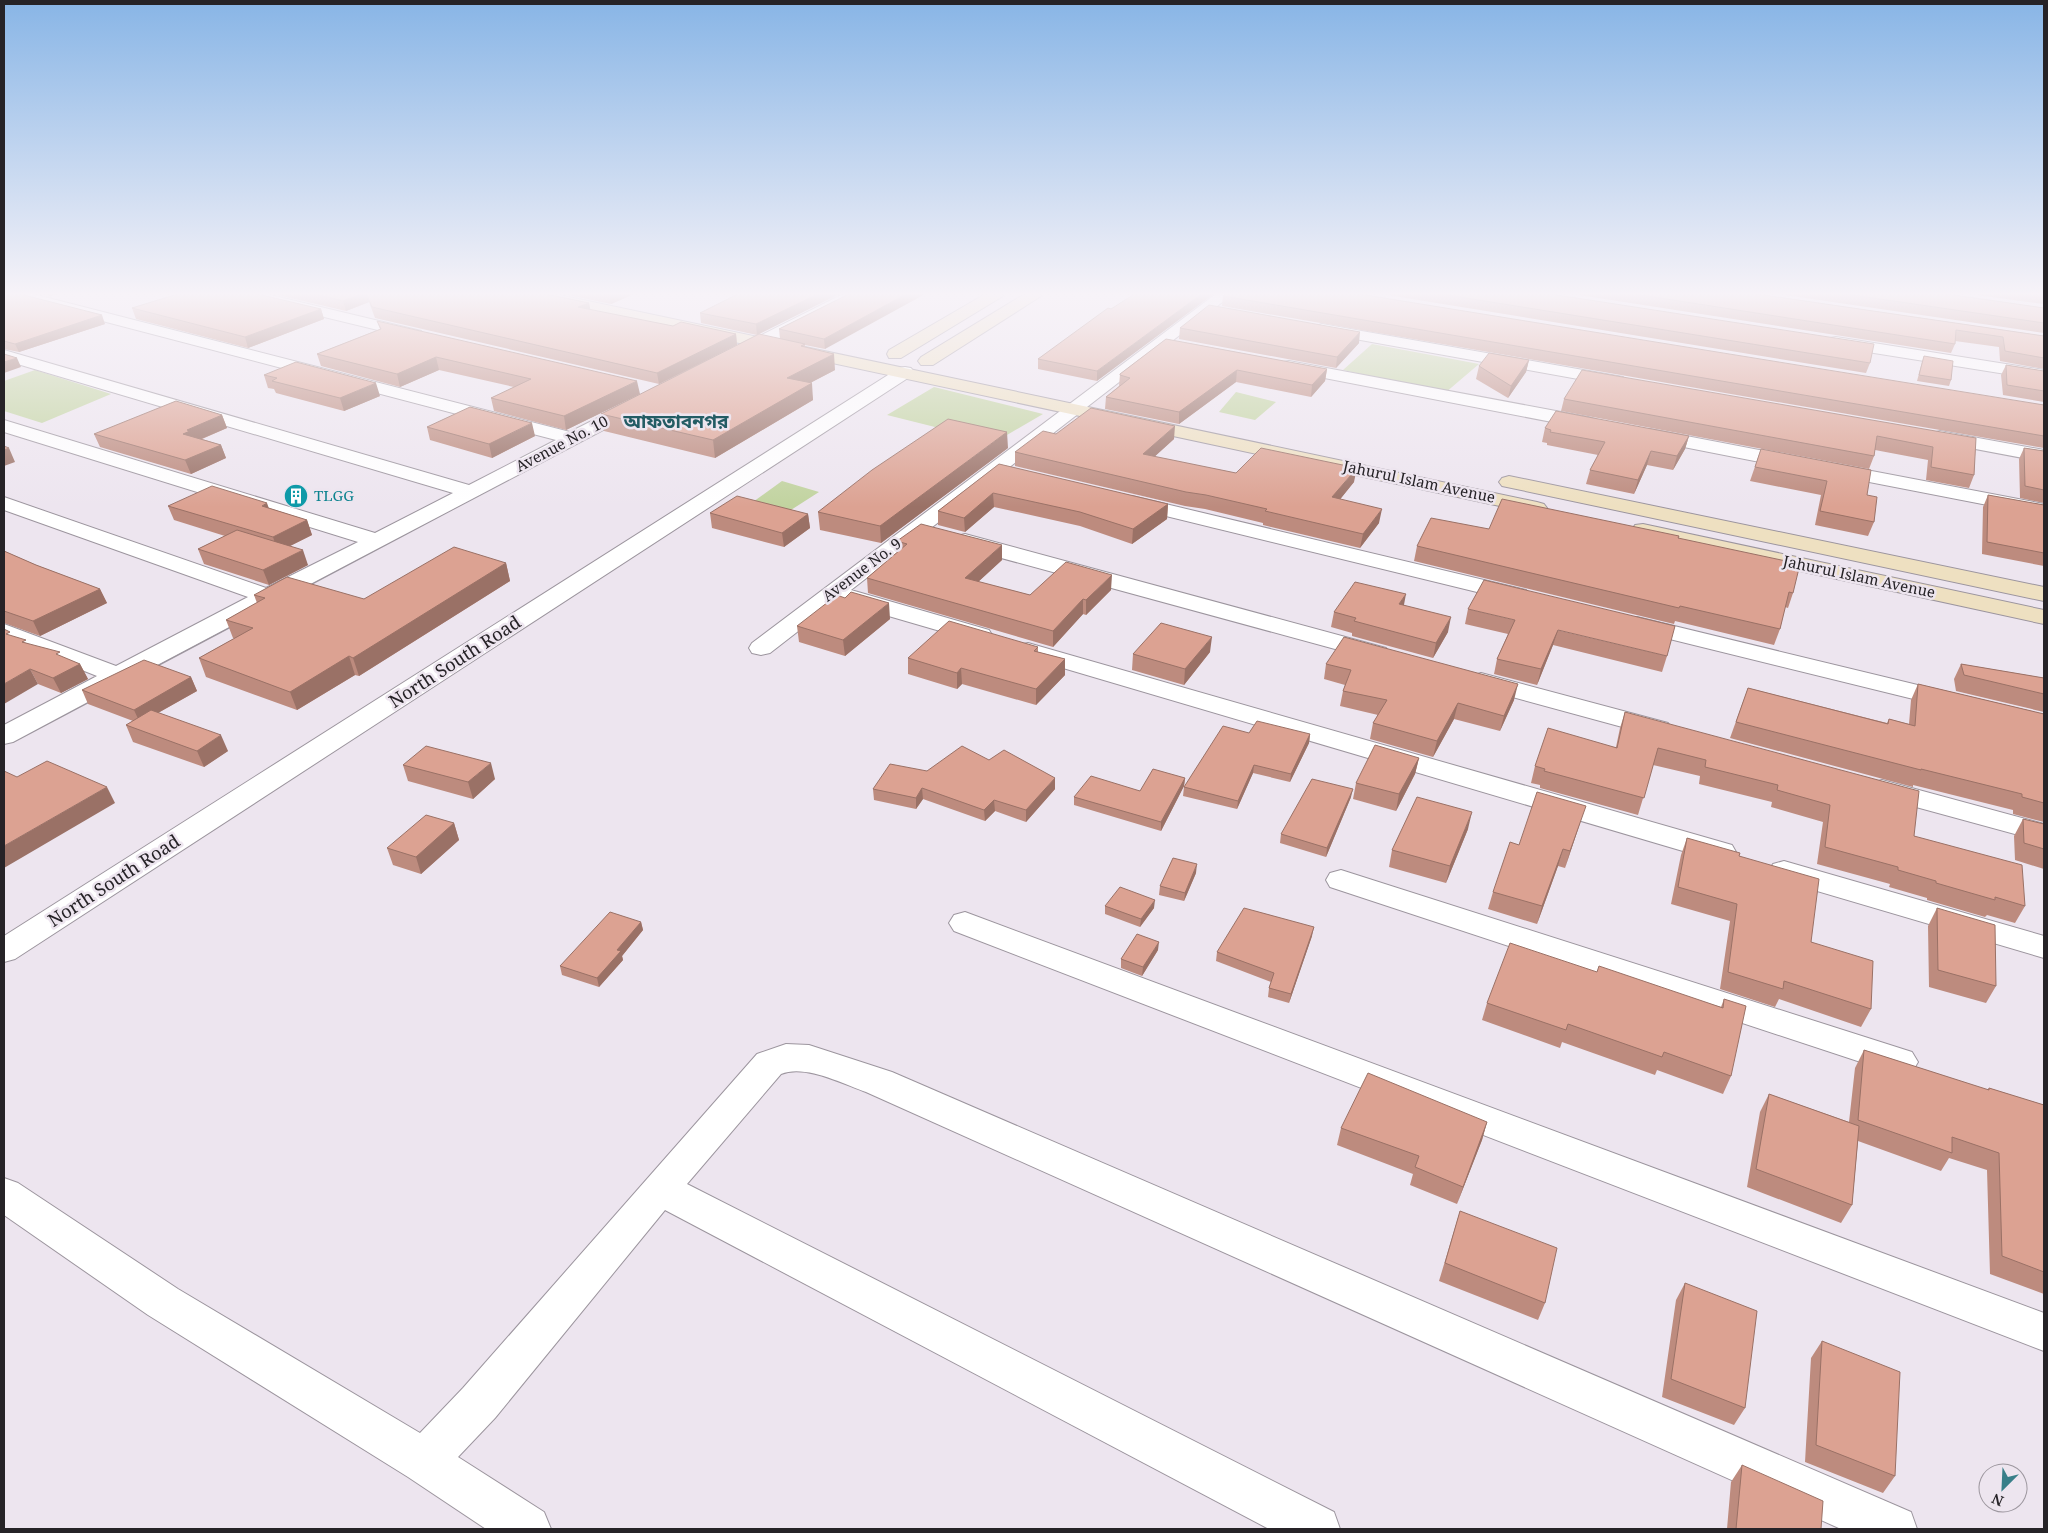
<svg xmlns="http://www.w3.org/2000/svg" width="2048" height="1533" font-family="'Noto Serif','Noto Sans Bengali',serif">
  <rect width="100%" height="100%" fill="#ede5ef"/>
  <path fill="#c1d39f" d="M1372 344 1479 364 1445 393 1343 370Z
    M35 370 111 394 42 423 4 411V381Z
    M934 387 1043 414 995 442 887 415Z
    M1236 392 1276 402 1255 420 1219 412Z
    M782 481 819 492 780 517 746 507Z"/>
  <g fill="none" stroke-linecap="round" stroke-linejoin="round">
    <g stroke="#9c959e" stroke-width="2">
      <path id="street" d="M4 293H29L570 432 631 401 637 400 643 401 646 405 643 409C433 520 223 629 13 742L4 744V725L97 676 4 639V624L116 666 248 597 4 510V497L266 588 358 542 4 432V420L375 533 453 493 4 360V350L469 485 556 440 7 296Z
        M235 293H262L421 331 423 334 421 337 415 339 238 296Z
        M845 293H864L861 296 744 358H732L730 354 732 350Z
        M1217 293H1234L851 590 989 630 992 635 989 640 980 642 971 640 837 601 770 653 761 655 752 653 749 648 752 643Z
        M1322 324 1617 376 1623 377 1626 381 1623 385 1617 386 1316 332 1314 329 1316 326Z
        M1836 337 2044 370V380L1830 346 1828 342 1830 338Z
        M1289 361 1588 417 1595 419 1597 423 1595 427 1588 429 1283 370 1280 366 1283 362Z
        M905 367 911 368 914 372 911 376 15 959 4 962V936L899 368Z
        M1650 429 1795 457 1802 459 1805 463 1802 467 1795 469 1643 439 1641 435 1643 431Z
        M1940 431 2044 450V462L1933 441 1930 437 1933 433Z
        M1835 464 2044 504V516L1828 474 1825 470 1828 466Z
        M1132 496 1526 590 1530 595 1526 600 1518 602 1125 506 1122 502 1125 498Z
        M965 534 1386 648 1389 653 1386 658 1377 660 1368 658 957 546 954 541 957 536Z
        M1637 617 1959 695 1963 700 1959 705 1950 708 1629 629 1625 624 1629 619Z
        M1028 643 1732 845 1736 852 1732 859 1721 862 1710 859 1019 655 1016 650 1019 645Z
        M1481 673 1668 723 1672 729 1668 735 1659 737 1472 686 1468 681 1472 676Z
        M1882 780 2044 824V842L1872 795 1868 789 1872 783Z
        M1784 861 2044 936V958L1773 878 1769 871 1773 864Z
        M1341 870 1912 1052 1918 1062 1912 1072 1900 1075 1330 887 1326 880 1330 873Z
        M965 912 2044 1313V1351L954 931 949 923 954 915Z
        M786 1044 809 1045 892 1072 1911 1512 1917 1529H1841L866 1092C843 1084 805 1064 781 1074L687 1184 1334 1512 1340 1529H1269L665 1210 495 1418 458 1457 544 1512 551 1529H486L408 1477 148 1315 4 1215V1178L18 1183 178 1289 420 1433 463 1388 757 1054Z"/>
    </g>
    <g stroke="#9c959e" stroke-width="2">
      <path id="secondary" d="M521 293H550L1537 502 1544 504 1547 508 1544 512 1537 514 529 298 524 296Z
        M987 293H1006L1003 296 901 358H889L887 354 889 350Z
        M1026 293H1044L1041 296 933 365H921L918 361 921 357Z
        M1509 476 2044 587V601L1502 486 1499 482 1502 478Z
        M1643 524 2044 610V624L1635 535 1632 530 1635 525Z"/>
    </g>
    <use href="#street" fill="#fff" fill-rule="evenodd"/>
    <use href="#secondary" fill="#eee0c1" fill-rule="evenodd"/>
  </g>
  <path fill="#bd8b7e" d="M4 293 105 324 19 352 4 349Z
    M36 293H62L50 296Z
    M269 293H541L589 303 590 310 673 326 736 334 737 345 659 384 375 318 369 302 346 311Z
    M558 293H636L611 304Z
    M841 293 757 335 701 323 700 313Z
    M851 293 825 349 805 345V347L835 370 810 383 813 400 715 458 604 431 601 414 780 339 779 329Z
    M1375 293H1544L1870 363 1866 373Z
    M1566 293H1750L2044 336V369L2000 361 1999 347 1955 341V344L1951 353Z
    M1772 293H1940L2044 308V333Z
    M1962 293H2044V304Z
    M1223 296 2044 405V448L1222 306Z
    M132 308 321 309 324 319 248 348 136 319Z
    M1111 309 1097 381 1038 369V359Z
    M377 321 640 394 566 430 494 411 491 398 514 387 439 370 400 387 321 366 317 354 380 329Z
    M1180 328 1359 343 1336 368 1179 339Z
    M1166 339 1327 369 1325 381 1311 397 1236 382 1179 424 1105 409 1106 397 1119 386 1120 374Z
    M1924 356 1951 380 1949 386 1917 381 1922 362Z
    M1529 360 1526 372 1508 398 1476 379 1479 366Z
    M2006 365 2044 371V402L2003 395 2001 375Z
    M264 375 380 396 344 411 276 393 274 389 268 388Z
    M1564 399 1976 438 1974 475 1969 488 1926 480 1928 460 1875 450 1874 456 1869 469 1561 411Z
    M222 415 227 428 202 439 221 445 226 458 191 474 100 447 94 434Z
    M427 427 535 436 492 458 430 440Z
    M1545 428 1689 436 1685 449 1673 470 1647 465 1634 494 1586 484 1590 470 1598 455 1547 445V443L1542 442Z
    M1056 434 1174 439 1154 457 1236 473 1354 482 1340 499 1379 523 1360 548 1263 525V523L1205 509 1185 506 1015 466V452Z
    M1008 448 881 543 820 530 818 512Z
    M2024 448 2044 451V503L2020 498 2019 459Z
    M1761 449 1867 495 1874 522 1868 536 1815 525 1821 495 1750 481Z
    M999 464 1168 504 1167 519 1132 544 1080 526 994 507 965 532 938 525V511Z
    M1988 495 2044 505V566L1982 554 1983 507Z
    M168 506 269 508 307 520 312 535 290 546 308 565 269 585 204 564 198 549 225 536 174 520Z
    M710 513 808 514 810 528 784 547 712 528Z
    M1489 529 1678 538 1793 593 1788 608 1785 607 1780 629 1774 645 1675 621 1674 624 1414 561 1417 546Z
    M897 541 1002 560 978 582 1030 595 1111 590 1086 615 1083 614 1053 647 868 593 867 578 898 552Z
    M4 551 36 565 100 589 107 603 40 636 4 623Z
    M506 563 510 581 359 676 355 675 297 710 206 677 199 658 235 638H233L226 620 257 603 254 595 364 599Z
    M845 598 890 619 845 656 799 642 797 626Z
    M1404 605 1448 632 1433 658 1352 636V633L1331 627 1334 612Z
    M1468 609 1667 656 1662 672 1553 645 1537 685 1494 674 1497 659 1508 634 1465 624Z
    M12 636 28 644 80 664 88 679 61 693 38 684Z
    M1038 647V652L1065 659V675L1036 705 962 684 957 689 908 674V658Z
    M1210 652 1184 685 1132 670 1133 654Z
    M1326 664 1514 700 1500 731 1454 719 1433 757 1370 739 1373 723 1378 715 1340 706 1343 691 1345 685 1324 679Z
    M1961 664 2044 678V672V712L1956 691 1954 679Z
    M191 677 197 691 158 713 228 751 204 767 133 742 126 725 133 721 88 704 82 690Z
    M1918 684 2044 714V822L2013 814V810L1913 785V787L1730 738 1748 688 1887 723 1889 719 1909 724 1911 700Z
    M1625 712 1914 836 2025 906 2015 923 1987 915 1985 917 1927 900V898L1889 887 1890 884 1817 864 1823 822 1771 807 1772 802 1699 784 1700 776 1653 765 1638 815 1540 788V785L1531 783 1535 766 1616 747 1620 728Z
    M1249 733 1310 734 1309 743 1290 782 1253 773 1237 809 1183 796 1184 787Z
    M1419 758 1415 774 1396 811 1353 799 1356 783Z
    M989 760 1055 789 1026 822 995 811 985 821 923 799 916 809 874 800 873 789 927 771Z
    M403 765 495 779 473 799 408 781Z
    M1185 778 1184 786 1161 831 1074 805V797L1140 791Z
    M1351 797 1326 857 1280 843 1281 834Z
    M2023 819 2044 824V869L2015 860 2014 836Z
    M454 823 459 840 421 874 393 865 387 848Z
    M1580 823 1565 868 1558 866 1537 924 1488 909 1493 892 1519 845Z
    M1468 829 1446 883 1389 867 1392 850Z
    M1687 838 1739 856 1811 942 1871 1009 1861 1027 1779 999 1775 1007 1720 989 1730 921 1671 904 1681 855Z
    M1196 873 1184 901 1159 895 1160 886Z
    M1105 906 1154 908 1140 927 1105 914Z
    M1937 908 1996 986 1986 1003 1929 987 1928 926Z
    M641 922 643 930 622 956 623 960 599 987 562 975 560 966Z
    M1312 936 1289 1003 1268 997 1269 988 1271 982 1216 961 1217 952Z
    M1158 950 1142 976 1121 968V959Z
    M1597 972 1721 1007 1724 999 1731 1076 1723 1094 1657 1070 1655 1075 1562 1042 1560 1048 1482 1020 1487 1003Z
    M1864 1050 1987 1090 1989 1088 2044 1105V1294L1990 1274 1987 1170 1949 1158 1941 1171 1858 1141 1852 1205 1841 1223 1747 1187 1760 1112 1769 1094 1849 1122 1855 1068Z
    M1487 1122 1482 1140 1457 1204 1410 1185 1413 1174 1337 1145 1341 1128Z
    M1460 1211 1545 1303 1538 1320 1439 1281Z
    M1685 1283 1745 1408 1734 1425 1662 1397 1676 1300Z
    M1822 1341 1895 1476 1883 1493 1805 1462 1811 1358Z
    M1742 1465 1821 1529H1727L1731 1482Z"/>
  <path fill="#9a7166" d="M48 293H62L50 296Z
    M364 293H366L369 302 346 311 343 301Z
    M612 293H636L611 304 609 294Z
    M820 293H841L757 335 756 324Z
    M908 293H927L825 349 824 339Z
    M1203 293H1215L1097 381V371Z
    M589 303 591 313 578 307Z
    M321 309 324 319 248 348 245 337Z
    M102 315 105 324 19 352 15 344Z
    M1360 332 1359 343 1336 368 1337 357Z
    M736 334 737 345 659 384 657 373Z
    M834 354 835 370 789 394 787 378Z
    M436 357 439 370 400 387 397 374Z
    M17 358 21 367 4 373V362Z
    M1529 360 1526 372 1508 398 1511 386Z
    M1327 369 1325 381 1311 397 1312 385Z
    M1237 370 1236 382 1179 424V412Z
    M637 381 640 394 566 430 564 416Z
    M376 383 380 396 344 411 340 398Z
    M812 383 813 400 715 458 713 440Z
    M222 415 227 428 194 442 183 434 187 430Z
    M532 423 535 436 492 458 489 444Z
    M1175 426 1174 439 1142 468 1143 454Z
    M1007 432 1008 448 881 543 880 526Z
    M1689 436 1685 449 1673 470 1677 456Z
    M221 445 226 458 191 474 185 460Z
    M9 448 15 462 4 466V450Z
    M1651 451 1647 465 1634 494 1638 480Z
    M1357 468 1354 482 1330 512 1332 497Z
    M993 493 994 507 965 532 964 518Z
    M267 503 272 517 262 506Z
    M1168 504 1167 519 1132 544 1133 529Z
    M1382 509 1379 523 1360 548 1363 534Z
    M808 514 810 528 784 547 782 533Z
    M307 520 312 535 278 552 273 537Z
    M1002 545V560L966 593 965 578Z
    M303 550 308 565 269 585 263 570Z
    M506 563 510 581 359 676 353 658Z
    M1112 575 1111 590 1086 615V600Z
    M100 589 107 603 40 636 33 621Z
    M1406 594 1403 610 1399 604Z
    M1083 599V614L1053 647V631Z
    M889 603 890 619 845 656 843 640Z
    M1451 617 1448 632 1433 658 1436 643Z
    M1558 630 1553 645 1537 685 1541 669Z
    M1212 637 1210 652 1184 685 1185 669Z
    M349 656 355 675 297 710 290 692Z
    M1065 659V675L1036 705V689Z
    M80 664 88 679 61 693 53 678Z
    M961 668 962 684 957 689V673Z
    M30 669 38 684 4 704V684Z
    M191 677 197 691 140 723 134 710Z
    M1518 684 1514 700 1500 731 1504 716Z
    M1458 703 1454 719 1433 757 1437 741Z
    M1310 734 1309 743 1290 782 1291 774Z
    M221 735 228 751 204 767 197 751Z
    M1419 758 1415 774 1396 811 1399 794Z
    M491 763 495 779 473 799 468 782Z
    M1254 765 1253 773 1237 809 1238 801Z
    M1055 778V789L1026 822V810Z
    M1185 778 1184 786 1161 831V822Z
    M107 787 115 803 4 868V846Z
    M922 788 923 799 916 809V798Z
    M1353 789 1351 797 1326 857 1327 848Z
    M994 800 995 811 985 821 984 810Z
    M1586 806 1580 823 1565 868 1570 851Z
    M1472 812 1468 829 1446 883 1450 866Z
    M454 823 459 840 421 874 416 857Z
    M1563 849 1558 866 1537 924 1542 906Z
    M1197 864 1196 873 1184 901 1185 893Z
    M1155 900 1154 908 1140 927 1141 919Z
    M641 922 643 930 622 956 623 960 599 987 597 978 617 950Z
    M1314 927 1312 936 1289 1003 1291 994Z
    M1159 942 1158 950 1142 976 1143 967Z
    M1487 1122 1482 1140 1457 1204 1463 1187Z"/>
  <path fill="#dca292" stroke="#9a7166" d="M4 293H16L102 315 15 344 4 341Z
    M181 293H253L321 309 245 337 132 308Z
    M310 293H364L343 301Z
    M366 293H541L589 303 578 307 673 326 681 322 736 334 657 373 372 307Z
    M740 293H820L756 324 700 313Z
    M851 293H908L824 339 779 329Z
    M1136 293H1203L1097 371 1038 359 1108 308 1111 309Z
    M1227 293H1353L2044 405V436L1223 296Z
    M1435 293H1544L1874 344 1870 363Z
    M1628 293H1750L2044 336V358L2005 351 2003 337 1956 330 1955 344Z
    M1839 293H1940L2044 308V323Z
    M1209 305 1360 332 1337 357 1180 328Z
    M377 321 637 381 564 416 491 398 531 379 436 357 397 374 317 354 381 329Z
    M759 334 805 344 801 346 834 354 787 378 812 383 713 440 601 414Z
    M1166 339 1327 369 1312 385 1237 370 1179 412 1106 397 1130 378 1120 375V374Z
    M1489 353 1529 360 1511 386 1479 366Z
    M4 354 17 358 4 362Z
    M1924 356 1953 361 1951 380 1919 375Z
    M296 362 376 383 340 398 272 381 277 378 264 375Z
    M2006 365 2044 371V391L2007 385Z
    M1582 370 1976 438 1974 475 1931 467 1933 447 1877 436 1874 456 1564 399Z
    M176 401 222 415 187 430 190 431 183 434 221 445 185 460 94 434Z
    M470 407 532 423 489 444 427 427Z
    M1091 408 1175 426 1143 454 1236 473 1261 448 1357 468 1332 497 1382 509 1363 534 1265 511 1267 509 1206 495 1186 492 1015 452 1043 431 1056 434Z
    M1556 411 1689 436 1677 456 1651 451 1638 480 1590 470 1605 442 1550 432 1551 430 1545 428Z
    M948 419 1007 432 880 526 818 512 872 470Z
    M4 446 9 448 4 450Z
    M2024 448 2044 451V490L2025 486Z
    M1761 449 1871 470 1867 495 1877 497 1874 522 1820 511 1827 481 1755 467Z
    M999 464 1168 504 1133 529 1080 512 993 493 964 518 938 511Z
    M212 486 267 503 262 506 307 520 273 537 168 506Z
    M1988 495 2044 505V553L1987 542Z
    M737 496 808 514 782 533 710 513Z
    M1502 499 1679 536 1678 538 1800 564 1793 593 1789 592 1780 629 1680 606 1679 608 1417 546 1431 518 1489 529Z
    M921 524 1002 545 965 578 1030 595 1066 562 1112 575 1086 600 1083 599 1053 631 867 578 907 544 897 541Z
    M237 530 303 550 263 570 198 549Z
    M454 547 506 563 353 658 349 656 290 692 199 658 253 628 226 620 265 598 254 595 287 577 364 599Z
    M4 551 36 565 100 589 33 621 4 611Z
    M1484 580 1675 626 1667 656 1558 630 1541 669 1497 659 1515 620 1468 609Z
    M1355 582 1406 594 1399 604 1451 617 1436 643 1354 621 1356 618 1334 612Z
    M851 592 889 603 843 640 797 626 837 595 845 598Z
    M949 621 1038 647 1034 651 1065 659 1036 689 961 668 957 673 908 658Z
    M1161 623 1212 637 1185 669 1133 654Z
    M4 629 10 632 6 634 26 640 22 642 60 652 56 654 80 664 53 678 30 669 4 684Z
    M1344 637 1518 684 1504 716 1458 703 1437 741 1373 723 1387 700 1343 691 1351 670 1326 664Z
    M144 660 191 677 134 710 82 690Z
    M1961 664 2044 678V694L1964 675Z
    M1918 684 2044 714V803L2022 797V794L1921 769V770L1736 722 1748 688 1888 724 1889 719 1915 726Z
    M151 710 221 735 197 751 126 725Z
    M1625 712 1919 791 1914 836 2022 865 2025 906 1995 897V900L1936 883V881L1898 870V867L1825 847 1830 805 1777 790 1778 785 1705 767 1706 760 1658 748 1644 798 1544 771 1545 769 1535 766 1548 728 1617 748Z
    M1257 721 1310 734 1291 774 1254 765 1238 801 1184 787 1223 726 1249 733Z
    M1375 745 1419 758 1399 794 1356 783Z
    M426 746 491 763 468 782 403 765Z
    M962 746 989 760 1004 750 1055 778 1026 810 994 800 984 810 922 788 916 798 873 789 890 764 927 771Z
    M47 761 107 787 4 846V771L17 777Z
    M1153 769 1185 778 1161 822 1074 797 1091 776 1140 791Z
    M1312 779 1353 789 1327 848 1281 834Z
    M1537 792 1586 806 1570 851 1563 849 1542 906 1493 892 1510 842 1519 845Z
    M1417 797 1472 812 1450 866 1392 850Z
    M426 815 454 823 416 857 387 848Z
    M2023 819 2044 824V849L2024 843Z
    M1687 838 1740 853 1739 856 1819 879 1811 942 1873 961 1871 1009 1784 981 1783 989 1728 972 1737 904 1678 887Z
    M1173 858 1197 864 1185 893 1160 886Z
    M1120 887 1155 900 1141 919 1105 906Z
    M1244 908 1314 927 1291 994 1269 988 1274 973 1217 952Z
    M1937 908 1995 925 1996 986 1938 970Z
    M610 912 641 922 617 950 621 951 597 978 560 966Z
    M1137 934 1159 942 1143 967 1121 959Z
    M1510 943 1597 972 1599 966 1723 1008 1724 999 1746 1006 1731 1076 1664 1052 1662 1057 1568 1024 1566 1030 1487 1003Z
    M1864 1050 1989 1090V1088L2044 1105V1272L2002 1256 1999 1153 1952 1137V1153L1858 1120Z
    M1368 1073 1487 1122 1463 1187 1415 1167 1419 1156 1341 1128Z
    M1769 1094 1859 1126 1852 1205 1756 1169Z
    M1460 1211 1557 1248 1545 1303 1445 1263Z
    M1685 1283 1757 1311 1745 1408 1671 1379Z
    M1822 1341 1900 1372 1895 1476 1816 1445Z
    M1742 1465 1823 1501 1821 1529H1736Z"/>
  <linearGradient id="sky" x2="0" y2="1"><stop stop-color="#88b5e6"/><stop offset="0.58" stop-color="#f7f3f8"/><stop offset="1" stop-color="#f7f3f8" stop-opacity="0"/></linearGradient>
  <rect width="2048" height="507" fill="url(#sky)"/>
  <defs>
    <g id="building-disc" transform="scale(1.25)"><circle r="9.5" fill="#0f9aa8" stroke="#ede5ef"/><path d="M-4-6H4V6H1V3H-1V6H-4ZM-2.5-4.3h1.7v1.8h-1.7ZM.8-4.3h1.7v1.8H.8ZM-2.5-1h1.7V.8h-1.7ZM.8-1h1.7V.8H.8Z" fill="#fff"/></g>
  </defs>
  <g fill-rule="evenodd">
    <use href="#building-disc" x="296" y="496"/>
  </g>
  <g text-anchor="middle" stroke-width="5" stroke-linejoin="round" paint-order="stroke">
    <g font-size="15" fill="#262327" stroke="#ede5ef">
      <text transform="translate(562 444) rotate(-28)" y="5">Avenue No. 10</text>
      <text transform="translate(1419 482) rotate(12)" y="5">Jahurul Islam Avenue</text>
      <text transform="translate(862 570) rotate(-37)" y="5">Avenue No. 9</text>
      <text transform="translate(1859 577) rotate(12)" y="5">Jahurul Islam Avenue</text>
    </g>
    <g font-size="15" fill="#0d838f" stroke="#ede5ef" text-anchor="start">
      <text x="314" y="501">TLGG</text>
    </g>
    <g font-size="18" fill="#262327" stroke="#ede5ef">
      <text transform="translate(455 662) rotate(-33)" y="6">North South Road</text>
      <text transform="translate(114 881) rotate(-33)" y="6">North South Road</text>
    </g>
    <g font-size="19" font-weight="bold" fill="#235c64" stroke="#ede5ef">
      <text x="676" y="428">আফতাবনগর</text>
    </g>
  </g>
  <rect width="2048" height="1533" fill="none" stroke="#262327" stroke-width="10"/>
  <g transform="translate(2003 1488) rotate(204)"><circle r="24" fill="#ede5ef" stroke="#9d979f"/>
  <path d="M0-4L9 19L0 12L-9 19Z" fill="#387f89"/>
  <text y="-8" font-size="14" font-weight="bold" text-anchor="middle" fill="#262327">N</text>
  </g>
</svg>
